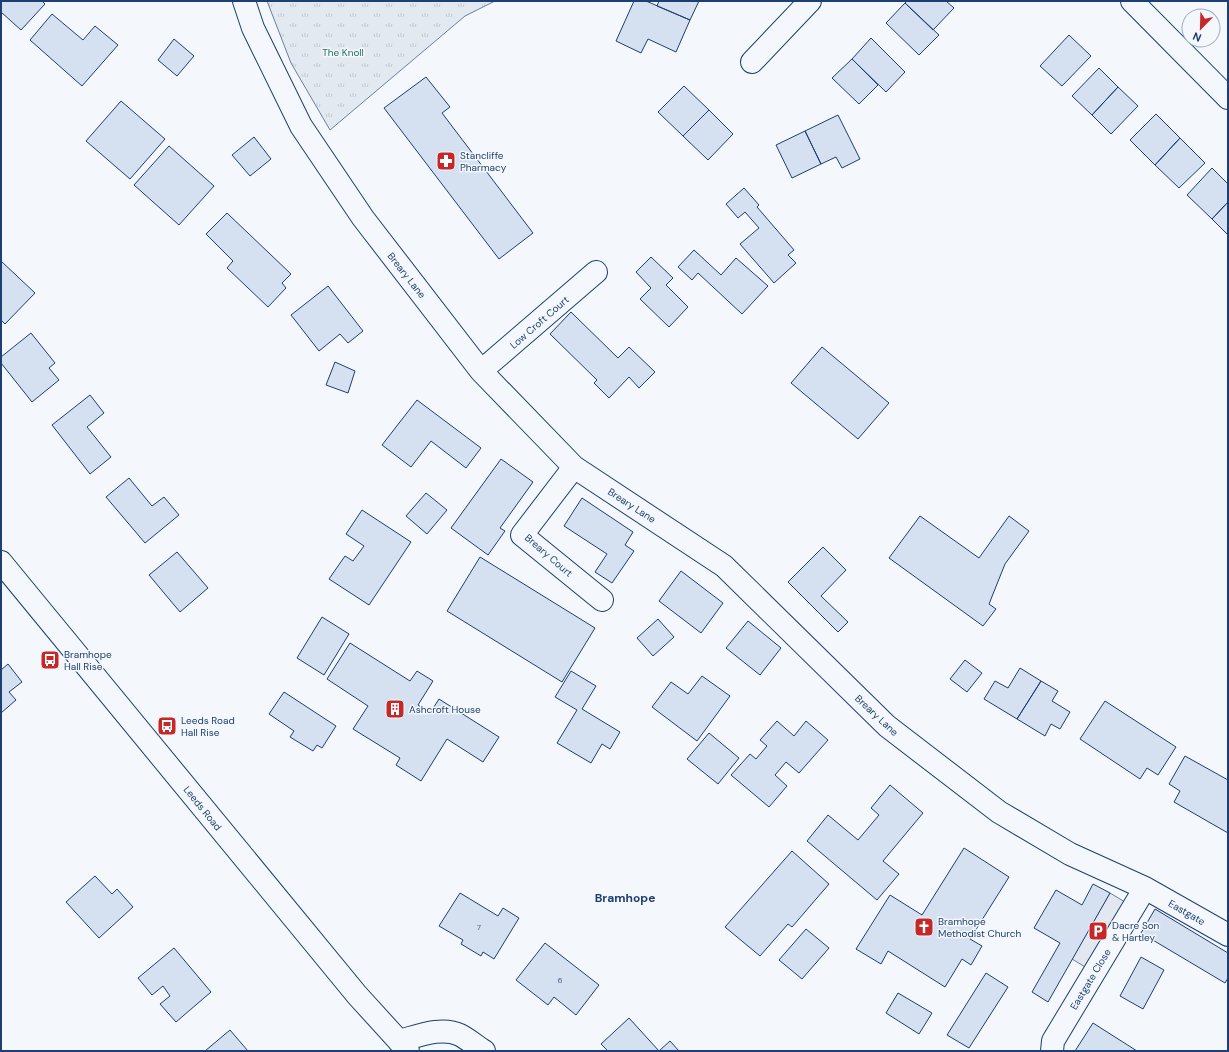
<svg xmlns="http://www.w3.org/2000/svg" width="1229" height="1052" font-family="'DM Sans',sans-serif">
  <defs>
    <pattern id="grass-tufts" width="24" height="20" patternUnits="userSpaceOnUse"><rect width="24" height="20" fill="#e3e9f0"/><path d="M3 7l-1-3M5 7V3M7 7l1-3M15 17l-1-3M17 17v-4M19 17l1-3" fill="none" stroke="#c2c9d1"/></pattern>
  </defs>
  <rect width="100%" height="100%" fill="#f4f7fb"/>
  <path fill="url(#grass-tufts)" stroke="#687fa3" d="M267 1H495L465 16 330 130 291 63Z"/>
  <path fill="#e3e8f0" stroke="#687fa3" d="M1110 893 1125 902 1087 968 1072 959Z"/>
  <path fill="#d5e0f0" stroke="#1d3f73" d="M1 1H42L45 4 21 30 1 12Z
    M634 1H646L690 20 676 52 648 39 641 53 616 41Z
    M659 1H699L690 20 657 6Z
    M907 1H946L954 8 933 30 905 3Z
    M905 3 939 35 919 55 886 23Z
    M52 14 83 40 95 26 118 45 82 86 30 40Z
    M1069 35 1091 56 1062 86 1040 66Z
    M871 38 905 72 886 92 852 59Z
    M174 39 194 56 177 76 158 60Z
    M852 59 878 85 859 104 832 78Z
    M1099 68 1118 87 1092 115 1072 96Z
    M426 77 450 107 442 113 533 233 499 259 384 108Z
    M684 86 709 110 683 136 658 112Z
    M1118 87 1138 106 1111 134 1092 115Z
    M121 101 165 139 130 179 86 141Z
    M709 110 733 134 708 160 683 136Z
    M1156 114 1180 138 1155 165 1130 140Z
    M838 115 860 159 842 168 836 157 821 164 805 131Z
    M805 131 821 164 792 178 776 145Z
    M254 137 271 159 250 176 232 155Z
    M1180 138 1205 163 1179 188 1155 165Z
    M169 146 214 186 179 225 134 185Z
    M1212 168 1228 184V202L1212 219 1187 195Z
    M744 188 759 205 757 207 794 250 788 255 796 263 774 283 740 244 759 228 745 212 738 218 726 204Z
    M1228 202V235L1212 219Z
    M227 213 291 274 282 283 286 288 268 307 227 268 233 261 206 234Z
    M694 250 721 275 736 258 768 286 742 314 698 273 692 280 678 267Z
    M651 257 673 278 666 285 688 307 669 327 640 299 651 288 636 272Z
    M1 261 35 293 5 324 1 320Z
    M328 286 363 331 348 343 340 334 319 351 291 315Z
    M571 312 618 358 629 347 655 372 639 388 629 377 609 398 594 383 597 380 550 334Z
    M31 333 55 363 49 368 59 380 32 402 1 363V357Z
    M822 347 889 403 858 439 791 383Z
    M335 362 355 371 348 393 326 385Z
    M90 395 104 413 87 427 111 457 90 474 52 425Z
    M417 400 481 448 466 468 431 441 411 467 382 445Z
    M501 459 533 482 500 528 505 531 488 555 451 528Z
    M129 478 152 506 164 497 179 515 145 543 106 497Z
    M426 493 447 510 427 534 406 516Z
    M582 498 633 532 625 545 634 551 612 583 595 572 607 554 564 526Z
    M362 510 411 542 369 605 329 579 345 556 353 561 364 546 346 534Z
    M920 516 979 558 1009 516 1029 531 1005 564 989 604 996 609 983 626 889 558Z
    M823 547 846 570 821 596 848 622 838 632 788 582Z
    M177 552 208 588 180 612 149 575Z
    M480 557 595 628 562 682 447 611Z
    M681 571 723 603 701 633 659 601Z
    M322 617 349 634 324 675 297 658Z
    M658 619 674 637 653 656 637 638Z
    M748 621 781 648 760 675 726 648Z
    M350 643 410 681 417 671 433 681 418 705 429 713H430L439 699 499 737 483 762 447 739 421 781 396 765 400 758 353 729 368 706 327 679Z
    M965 660 982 673 967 692 950 679Z
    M8 664 22 682 9 692 16 700 1 713V670Z
    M1020 668 1041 681 1017 719 984 699 995 681 1008 688Z
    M571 671 596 686 582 709 620 732 610 749 602 744 591 763 557 743 577 710 555 697Z
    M702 676 730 696 697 741 652 707 671 682 688 694Z
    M1041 681 1058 691 1052 701 1070 712 1060 729 1051 724 1045 736 1017 719Z
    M284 692 336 726 322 748 317 745 313 751 290 737 294 731 269 714Z
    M1105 701 1176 747 1158 775 1147 768 1140 779 1080 739Z
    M777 721 794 736 806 721 828 740 799 773 786 762 775 775 787 786 769 807 731 775 750 754 756 759 767 746 760 740Z
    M709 733 739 758 718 784 687 759Z
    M1185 756 1228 780V833L1174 802 1180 791 1169 784Z
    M890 785 923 813 883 861 899 874 877 900 807 841 828 815 858 840 879 815 871 808Z
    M964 848 1009 877 970 939 982 946 971 965 962 959 945 987 888 951 881 964 856 949 890 895 922 915Z
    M792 851 829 884 792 927 788 924 760 956 725 927Z
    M95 876 112 894 117 889 133 907 99 938 66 902Z
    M1093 884 1110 893 1048 1002 1032 992 1060 943 1034 928 1056 890 1082 905Z
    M460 893 498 916 503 908 519 918 494 959 483 952 481 956 461 944 463 940 439 926Z
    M1155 909 1228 953V978L1225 983 1141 933Z
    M806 929 829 948 802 979 779 960Z
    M545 943 599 985 576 1015 554 997 548 1005 516 980Z
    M174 948 211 992 176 1022 160 1004 170 996 163 986 152 995 138 978Z
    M1141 957 1164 970 1143 1009 1120 996Z
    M986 973 1008 987 969 1048 947 1035Z
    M898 993 932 1013 919 1034 886 1013Z
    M629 1018 659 1051 670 1041 679 1051H608L601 1044Z
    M1093 1023 1137 1051H1075Z
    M230 1030 248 1051H205Z"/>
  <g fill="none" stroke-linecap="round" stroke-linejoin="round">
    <g stroke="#1d3f73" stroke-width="24">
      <path id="minor" d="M244 1 253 28 301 126 363 218 481 371 574 467 724 566 887 726 999 812 1070 854 1145 888 1228 935
        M1132 1 1228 98
        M752 62 810 1
        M481 371 596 272
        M574 467 522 535 602 600
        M399 1041C418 1036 442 1026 460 1035 468 1039 476 1046 484 1051
        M1052 1051 1053 1041 1145 888"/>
    </g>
    <g stroke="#1d3f73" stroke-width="24">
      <path id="highway" d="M1 562 357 995 408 1051"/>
    </g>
    <use href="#minor" stroke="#f4f7fb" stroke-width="22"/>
    <use href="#highway" stroke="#f4f7fb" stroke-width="22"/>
    <path stroke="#2c6c60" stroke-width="3" stroke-dasharray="2 3" stroke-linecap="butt" d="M458 1050V1051"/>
  </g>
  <defs>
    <g id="pharmacy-square" transform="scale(1)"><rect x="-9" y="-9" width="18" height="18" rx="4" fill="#c62828" stroke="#f4f7fb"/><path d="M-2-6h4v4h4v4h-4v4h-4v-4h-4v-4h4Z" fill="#fff"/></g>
    <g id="bus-square" transform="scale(1)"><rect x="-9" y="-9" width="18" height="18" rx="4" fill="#c62828" stroke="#f4f7fb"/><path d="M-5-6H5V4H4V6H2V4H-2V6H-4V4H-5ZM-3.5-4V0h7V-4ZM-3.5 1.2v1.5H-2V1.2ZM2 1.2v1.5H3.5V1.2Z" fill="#fff"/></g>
    <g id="building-square" transform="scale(1)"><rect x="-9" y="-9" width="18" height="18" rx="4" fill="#c62828" stroke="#f4f7fb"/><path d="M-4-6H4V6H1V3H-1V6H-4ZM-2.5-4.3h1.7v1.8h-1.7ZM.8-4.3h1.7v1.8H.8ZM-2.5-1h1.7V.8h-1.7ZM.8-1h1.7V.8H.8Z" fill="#fff"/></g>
    <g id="church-square" transform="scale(1)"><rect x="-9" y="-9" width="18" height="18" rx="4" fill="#c62828" stroke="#f4f7fb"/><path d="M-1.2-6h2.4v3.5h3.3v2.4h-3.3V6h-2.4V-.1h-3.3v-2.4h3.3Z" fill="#fff"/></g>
    <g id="parking-square" transform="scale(1)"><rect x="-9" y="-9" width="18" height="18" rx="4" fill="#c62828" stroke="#f4f7fb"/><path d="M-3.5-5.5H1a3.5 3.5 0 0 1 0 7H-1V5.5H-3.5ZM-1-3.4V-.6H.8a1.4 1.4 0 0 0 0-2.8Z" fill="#fff"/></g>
  </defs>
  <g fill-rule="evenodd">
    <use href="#pharmacy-square" x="446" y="161"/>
    <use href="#bus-square" x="50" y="660"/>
    <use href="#building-square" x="395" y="709"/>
    <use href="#bus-square" x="167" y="726"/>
    <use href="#church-square" x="924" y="927"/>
    <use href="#parking-square" x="1098" y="931"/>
  </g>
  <g text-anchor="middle" stroke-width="3" stroke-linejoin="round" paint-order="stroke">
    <g font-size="8" fill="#4b6792">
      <text x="479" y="930">7</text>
      <text x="560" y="983">6</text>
    </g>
    <g font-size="10" fill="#2c6c60" stroke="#f4f7fb">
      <text x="343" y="56">The Knoll</text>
    </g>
    <g font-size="10" fill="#1d3f73" stroke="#f4f7fb" text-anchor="start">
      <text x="460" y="159">Stancliffe<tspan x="460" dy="12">Pharmacy</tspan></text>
      <text x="64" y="658">Bramhope<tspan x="64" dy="12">Hall Rise</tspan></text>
      <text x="409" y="713">Ashcroft House</text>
      <text x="181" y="724">Leeds Road<tspan x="181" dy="12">Hall Rise</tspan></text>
      <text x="938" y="925">Bramhope<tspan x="938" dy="12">Methodist Church</tspan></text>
      <text x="1112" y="929">Dacre Son<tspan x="1112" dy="12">&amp; Hartley</tspan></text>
    </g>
    <g font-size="10" fill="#1d3f73" stroke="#f4f7fb">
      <text transform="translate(407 275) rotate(52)" y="4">Breary Lane</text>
      <text transform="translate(539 322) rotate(-41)" y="4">Low Croft Court</text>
      <text transform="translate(632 505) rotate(33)" y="4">Breary Lane</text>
      <text transform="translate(549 555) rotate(41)" y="4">Breary Court</text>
      <text transform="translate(877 715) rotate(43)" y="4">Breary Lane</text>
      <text transform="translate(203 808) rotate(51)" y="4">Leeds Road</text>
      <text transform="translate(1187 912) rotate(30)" y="4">Eastgate</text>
      <text transform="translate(1090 979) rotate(-59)" y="4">Eastgate Close</text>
    </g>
    <g font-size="12" font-weight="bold" fill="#1d3f73" stroke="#f4f7fb">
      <text x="625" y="902">Bramhope</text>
    </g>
  </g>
  <rect width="1229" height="1052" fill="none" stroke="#1d3f73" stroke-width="4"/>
  <g transform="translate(1201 28) rotate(203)"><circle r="19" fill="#f4f7fb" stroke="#9eadc5"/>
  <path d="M0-3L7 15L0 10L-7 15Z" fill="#c62828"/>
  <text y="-6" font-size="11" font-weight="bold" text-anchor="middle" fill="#1d3f73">N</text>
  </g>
</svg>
